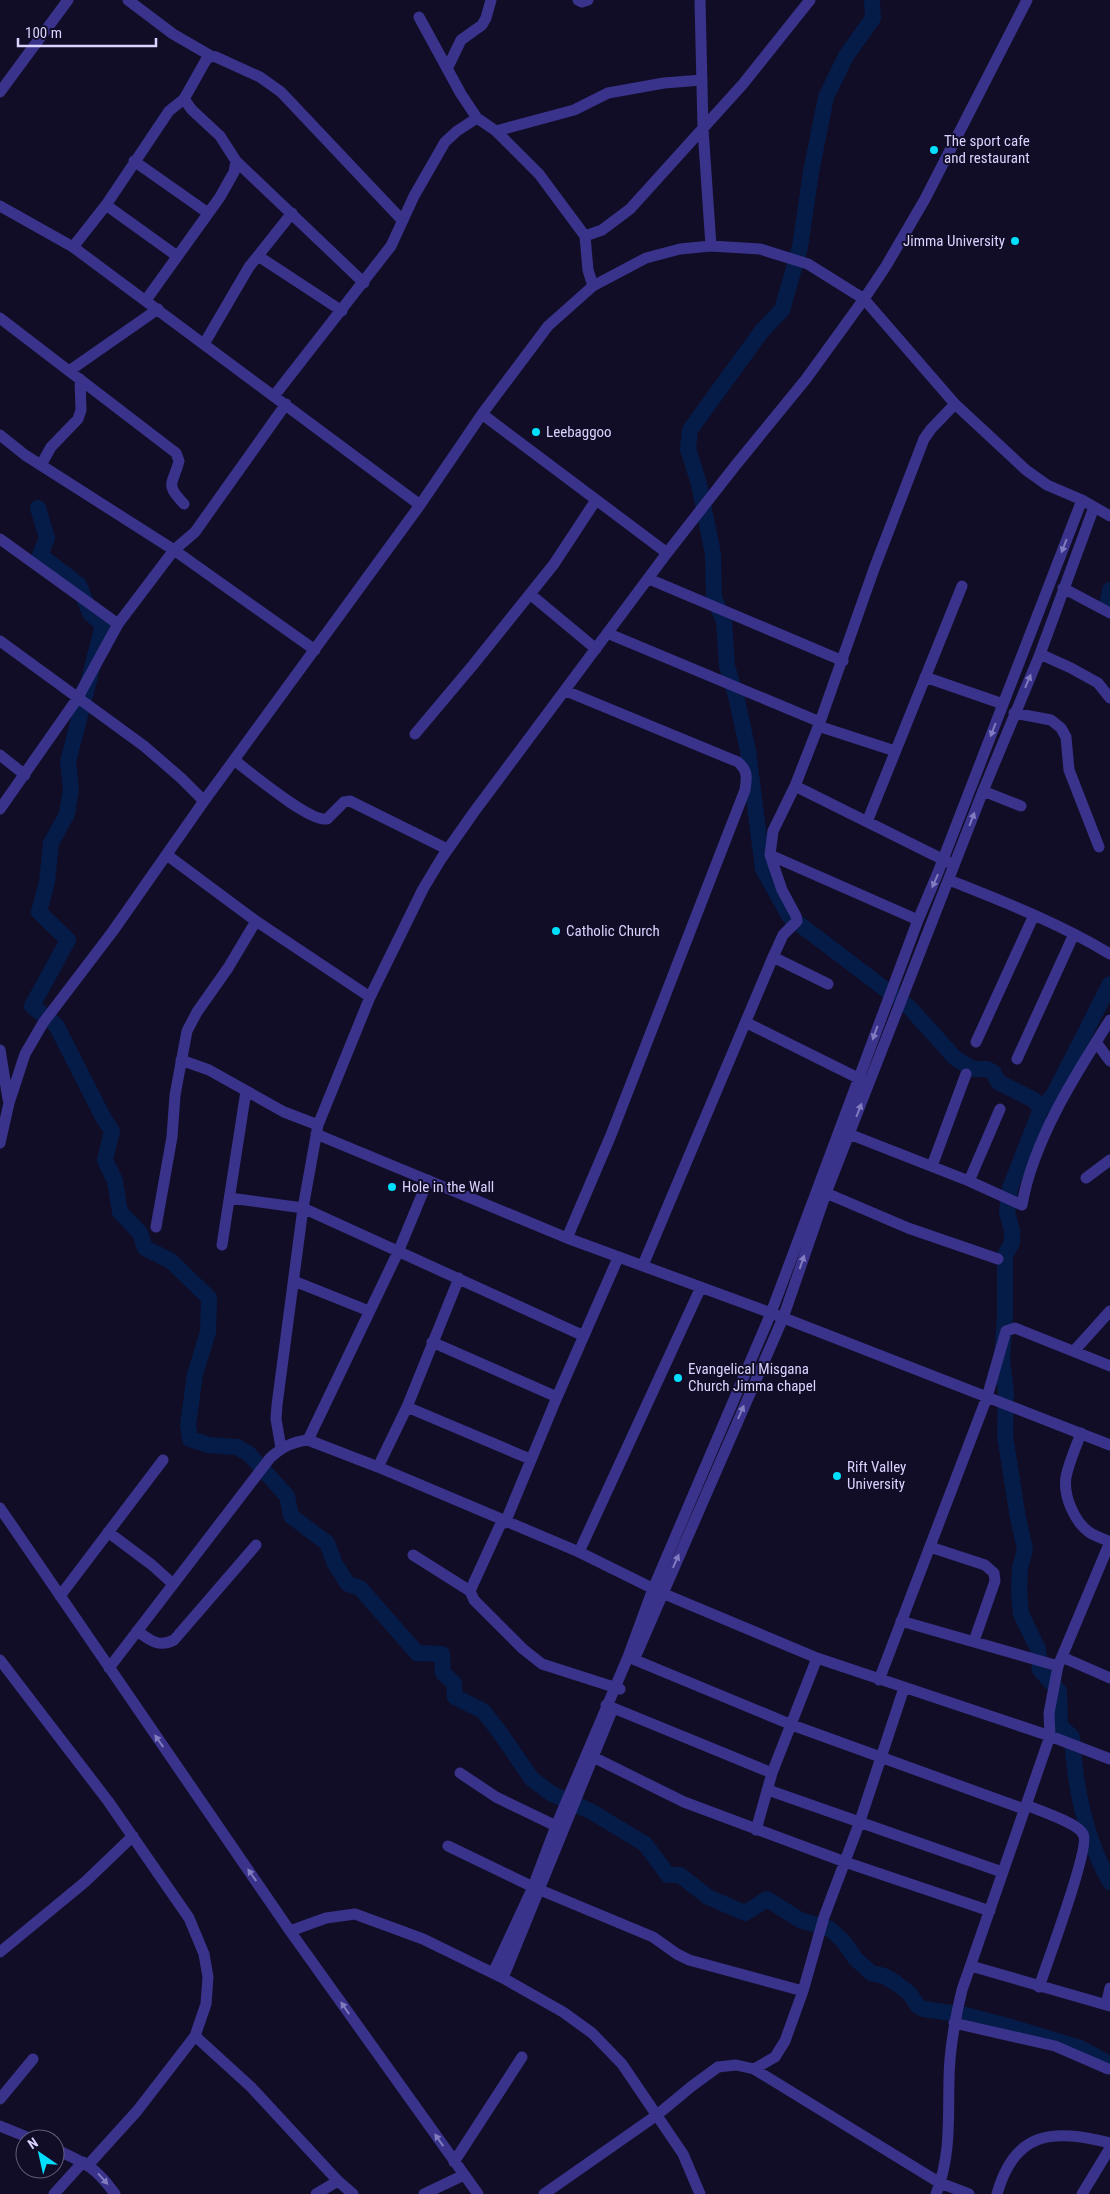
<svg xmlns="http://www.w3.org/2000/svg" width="1110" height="2194" font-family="'Roboto Condensed',sans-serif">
  <rect width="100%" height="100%" fill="#120d27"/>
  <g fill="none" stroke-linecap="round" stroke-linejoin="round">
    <path stroke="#051c48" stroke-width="16" d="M872 0 873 18 846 56 826 97 811 172 800 247 782 310 761 332 690 430 688 449 699 484 713 554 714 598 724 621 727 666 737 700 748 751 763 869 790 917 910 1008 955 1058 973 1069H987L994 1073 998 1082 1034 1100 1041 1109 1010 1188 1007 1212 1012 1231V1243L1005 1255V1316L1002 1360 1006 1392 1005 1436 1018 1518 1025 1549 1020 1568 1019 1591 1021 1614 1038 1649 1040 1670 1059 1691 1060 1726 1072 1737C1075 1787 1085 1838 1110 1882
      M38 508 47 538 40 555 79 585 90 613 103 625 68 762 71 789 67 814 51 843 47 882 39 912 68 940 32 1006 56 1025 103 1117 112 1131 105 1160 115 1181 120 1212 140 1233 145 1248 171 1261 209 1298 208 1332 195 1374 188 1425 190 1439 209 1445 237 1447 249 1454 287 1496 291 1516 327 1543 335 1564 348 1584 360 1588 417 1653 442 1654 443 1673 454 1683 455 1697 483 1711 498 1730 532 1779 552 1794 592 1812 645 1844 668 1875H680L708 1897 745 1913 767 1899 800 1920 830 1929 844 1942 855 1958 871 1973 884 1976 896 1983 910 1994 918 2006 924 2009 965 2015 1011 2027 1080 2048 1110 2064
      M1108 602 1110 590
      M1041 1109 1053 1096 1110 984"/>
    <path stroke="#39338b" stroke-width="11" d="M128 0 173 34 211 56
      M578 0 582 2 588 0
      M700 0 703 129 711 246
      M419 17 461 94 477 118 496 131 539 174 585 236 588 270 593 286
      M447 69 461 40 482 25 486 18 491 0
      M0 92 68 0
      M496 131 574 110 608 93 664 83 702 80
      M134 161 208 213
      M236 161 364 283
      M106 205 177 256
      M0 206 73 247 420 505
      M585 236 602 230 630 209 743 84 810 0
      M73 247 106 205 169 111 184 99 206 60 211 56 216 57 260 77 281 92 402 220
      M258 256 342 311
      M146 300 220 197 234 172 236 161 220 136 192 110 184 99
      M0 318 176 453 179 461C173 485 164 483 184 504
      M204 344 249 267 292 213
      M69 371 158 309
      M274 396 391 246 414 196 445 142 457 131 477 118
      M482 414 667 553
      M0 435 25 455 174 550 315 650
      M41 465 51 447 78 419 81 410 80 379
      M0 539 118 624
      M649 579 843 661
      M1063 588 1110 613
      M530 594 596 649
      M607 633 820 722
      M0 641 144 746 181 778 204 801
      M1040 654 1071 668 1098 683 1110 698
      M925 677 1003 704
      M566 691 738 762C748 771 747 777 745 790L611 1135 567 1238
      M1014 713 1051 720 1061 728 1066 737 1069 770 1099 847
      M818 726 895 751
      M415 734 473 665 554 564 596 500
      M0 755 25 775
      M234 760C250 772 309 822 327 819L344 802 350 801 447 849
      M795 786 950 863
      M983 791 1021 806
      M0 809 77 699 118 624 174 550 195 532 286 404
      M867 822 962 586
      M167 855 256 921 370 997
      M770 855 918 920
      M949 880C1004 902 1059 923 1110 954
      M773 957 828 984
      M747 1023 864 1081
      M976 1042 1034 915
      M1096 1042 1110 1061
      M0 1050 8 1099
      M1017 1059 1074 934
      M181 1060 209 1070 284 1112 318 1125
      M316 1134 567 1238 771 1313 1110 1445
      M849 1134 969 1181 1022 1205C1033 1141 1075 1075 1110 1020
      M0 1143 9 1103 25 1054 43 1023 113 931 204 801 420 505 482 414 548 326 593 286 646 258 680 249 711 246 760 249 808 264 864 299 955 404 1026 470 1047 485 1082 500 1110 516
      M932 1166 966 1074
      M1086 1178 1110 1160
      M969 1181 1000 1109
      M826 1193 908 1228 998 1259
      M230 1198 303 1208 584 1336
      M156 1227 172 1137 175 1095 187 1031 197 1012 228 968 256 921
      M222 1245 246 1091
      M643 1265 773 957 783 935 797 921 796 916 782 890 770 855 773 831 795 786 820 722 874 569 924 439 931 429 955 404
      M294 1281 369 1311
      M432 1342 557 1397
      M1074 1351 1110 1311
      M407 1407 530 1459
      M1081 1433C1076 1447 1069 1462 1066 1477 1063 1496 1075 1524 1092 1534 1098 1537 1104 1539 1110 1542
      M308 1440 399 1250 428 1180
      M281 1448 276 1419 277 1405 303 1208 318 1125 370 997 423 889 441 859 474 812 667 553 735 466 806 379 864 299 886 266 925 199 1027 0
      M378 1467 407 1407 459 1278
      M0 1508 290 1931 478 2194
      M505 1523 557 1397 618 1258
      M108 1532 152 1565 173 1584
      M930 1547 985 1565 994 1573 995 1581 974 1641
      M579 1552 701 1287
      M413 1555 470 1591 474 1600 523 1649 542 1664 620 1689
      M470 1591 502 1521
      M60 1596 163 1460
      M901 1621 1058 1666
      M137 1631C150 1640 158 1648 174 1640L256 1545
      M637 1653 783 1318 826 1193 983 791 1040 654 1094 507
      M628 1657 792 1725 1024 1809
      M1062 1657 1110 1678
      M0 1660 108 1801 189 1918 204 1954 208 1977 206 2004 195 2036 137 2111 89 2164
      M109 1668 270 1458C282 1447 292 1442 308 1440L378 1467 579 1552 662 1593 817 1658 1050 1736 1110 1759
      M879 1680 987 1397 1006 1331 1015 1328 1110 1366
      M606 1705 772 1773
      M587 1754 684 1802 845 1862 990 1911
      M460 1773 496 1797 556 1826
      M768 1790 1002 1872
      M1026 1805C1038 1810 1078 1823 1083 1834 1091 1846 1046 1966 1039 1987
      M756 1830 772 1773 817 1658
      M448 1846 533 1887 653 1937 677 1954 689 1960 803 1991
      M290 1931 326 1918 355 1914 423 1939 503 1978 563 2012 592 2033 622 2064 683 2154 700 2194
      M0 1952 85 1882 133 1836
      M971 1966 1110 2006
      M493 1973 533 1887 556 1826 628 1657 653 1589 771 1313 918 920 937 875 1082 500
      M503 1978 611 1713
      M1106 2005 1110 1988
      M954 2023 1055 2046 1108 2069
      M195 2036 251 2087 338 2181 353 2194
      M754 2069 775 2057 785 2041 803 1991 824 1917 859 1824 904 1688
      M0 2099 33 2059
      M0 2126 32 2139
      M55 2149C85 2163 95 2166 115 2194
      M454 2162 522 2057
      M54 2194 83 2162
      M316 2194 338 2181
      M424 2194 464 2175
      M544 2194 657 2115 692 2086 718 2067 736 2065 754 2069 940 2183 969 2194
      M936 2194C951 2156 948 2120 949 2081 949 2050 955 2019 962 1990L1050 1736 1049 1713 1058 1666 1110 1542
      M997 2194C1015 2130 1053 2129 1110 2143
      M1082 2194 1110 2148"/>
  </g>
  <defs><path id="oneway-solid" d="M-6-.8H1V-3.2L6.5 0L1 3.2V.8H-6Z" transform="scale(1.25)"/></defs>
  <g fill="#817bbf">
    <use href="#oneway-solid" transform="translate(1064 546) rotate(111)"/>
    <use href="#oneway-solid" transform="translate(1028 681) rotate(-67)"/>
    <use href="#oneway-solid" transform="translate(993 730) rotate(111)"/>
    <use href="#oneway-solid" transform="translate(972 819) rotate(-69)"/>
    <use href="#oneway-solid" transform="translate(935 881) rotate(114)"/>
    <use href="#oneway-solid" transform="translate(875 1033) rotate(110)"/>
    <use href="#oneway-solid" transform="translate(859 1110) rotate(-69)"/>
    <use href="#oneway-solid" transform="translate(802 1262) rotate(-71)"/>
    <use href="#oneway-solid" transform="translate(741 1412) rotate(-66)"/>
    <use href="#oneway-solid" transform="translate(676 1561) rotate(-66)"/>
    <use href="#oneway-solid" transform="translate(159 1741) rotate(-125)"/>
    <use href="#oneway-solid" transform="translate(252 1875) rotate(-125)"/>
    <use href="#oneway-solid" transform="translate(345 2008) rotate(-125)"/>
    <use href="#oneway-solid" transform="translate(439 2140) rotate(-125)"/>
    <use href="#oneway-solid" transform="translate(103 2179) rotate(48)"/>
  </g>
  <g fill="#00dffe" stroke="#120d27" stroke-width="2">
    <circle cx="934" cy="150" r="5"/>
    <circle cx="1015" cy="241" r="5"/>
    <circle cx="536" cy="432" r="5"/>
    <circle cx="556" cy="931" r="5"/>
    <circle cx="392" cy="1187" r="5"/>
    <circle cx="678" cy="1378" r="5"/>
    <circle cx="837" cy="1476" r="5"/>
  </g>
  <g text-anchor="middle" stroke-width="4" stroke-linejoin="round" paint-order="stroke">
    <g font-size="15" fill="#d9d3ff" stroke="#120d27" text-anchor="start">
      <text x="944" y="146">The sport cafe<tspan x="944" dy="17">and restaurant</tspan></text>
      <text x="1005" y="246" text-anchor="end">Jimma University</text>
      <text x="546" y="437">Leebaggoo</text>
      <text x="566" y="936">Catholic Church</text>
      <text x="402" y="1192">Hole in the Wall</text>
      <text x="688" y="1374">Evangelical Misgana<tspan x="688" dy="17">Church Jimma chapel</tspan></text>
      <text x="847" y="1472">Rift Valley<tspan x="847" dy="17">University</tspan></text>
    </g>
  </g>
  <g transform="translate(40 2154) rotate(326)"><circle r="24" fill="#120d27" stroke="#625c7d"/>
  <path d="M0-4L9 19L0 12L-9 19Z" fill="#00dffe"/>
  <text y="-8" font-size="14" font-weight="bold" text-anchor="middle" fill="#d9d3ff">N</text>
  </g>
  <path d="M18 38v8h138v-8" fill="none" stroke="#d9d3ff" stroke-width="2.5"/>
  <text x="25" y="38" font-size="15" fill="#d9d3ff" stroke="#120d27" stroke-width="4" paint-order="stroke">100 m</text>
</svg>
